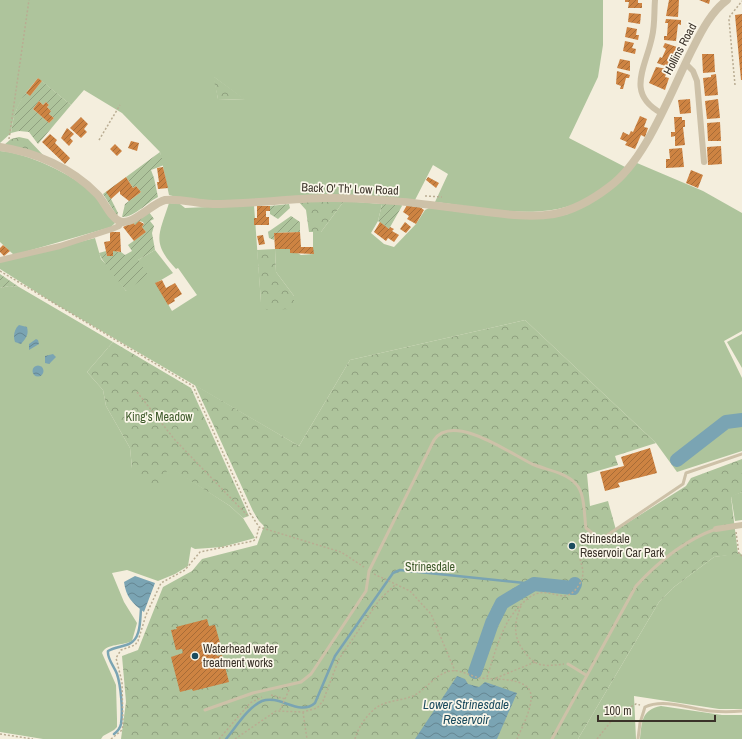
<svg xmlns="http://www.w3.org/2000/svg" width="742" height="739" font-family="'Archivo Narrow',sans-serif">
  <defs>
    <pattern id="forest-crowns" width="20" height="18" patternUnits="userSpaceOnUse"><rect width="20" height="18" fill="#aec49c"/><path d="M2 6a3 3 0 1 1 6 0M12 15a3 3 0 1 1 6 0" fill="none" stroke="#8fa07f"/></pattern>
    <pattern id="garden-furrows" width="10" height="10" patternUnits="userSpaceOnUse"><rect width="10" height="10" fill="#aec49c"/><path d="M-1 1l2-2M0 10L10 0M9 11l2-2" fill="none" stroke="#8fa07f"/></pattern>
    <pattern id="water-waves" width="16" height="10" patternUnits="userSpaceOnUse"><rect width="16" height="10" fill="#7aa4b3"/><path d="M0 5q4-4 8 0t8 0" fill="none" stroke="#658692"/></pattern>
    <pattern id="building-hatch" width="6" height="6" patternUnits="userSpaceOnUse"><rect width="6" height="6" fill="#cd8342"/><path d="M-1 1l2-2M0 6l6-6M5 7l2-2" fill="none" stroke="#a76c37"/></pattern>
  </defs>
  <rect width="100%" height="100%" fill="#f4eedd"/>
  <path fill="#aec49c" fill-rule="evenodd" d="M0 0H603V45L598 77 569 138 627 168C611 182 595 197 575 204 534 220 478 207 435 202L448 174 433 165 415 200H187L169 195 160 152 122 113 84 90 71 105 38 78C22 97 14 108 11 133L0 143ZM214 77 245 100 218 99Z
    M0 151C27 153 73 174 92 193 101 201 108 213 115 223L111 227 14 255 0 242Z
    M637 163 703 191 742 213V331L724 341 742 378V451L677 472 656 443 525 320 350 360 299 446 52 302 0 269V262L95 238 101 259 113 272 126 291 138 260 155 250 173 273 156 283 172 311 197 295 178 268 176 269C151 242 159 235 169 203L180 204 185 208 254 205 261 302 294 296 276 272 275 249H290L301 255 313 254V232H321L344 201 382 204 378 221 371 233 384 244 394 247 416 224 425 210 429 208C468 212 532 225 568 214Z
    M9 286 19 287 113 342 87 372 103 390 106 406 130 448 132 468 169 466 230 506 243 518 255 538 222 547 195 549 191 547 188 566 175 574 158 581 127 570 112 573 124 602 137 623 132 641C123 646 107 643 102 653L116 685 117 719V727L114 730 103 736 101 739H43L0 732V288Z
    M742 334V368L727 342Z
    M742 492V520L735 521 731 496Z
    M740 553 742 555V709H719L634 696 636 739H578L659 602 674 587 714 557Z
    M661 706 722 715H742V739H640C642 722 641 710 661 706Z"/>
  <path fill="url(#forest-crowns)" d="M213 76 246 100 218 99Z
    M19 137 28 139 44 156 4 145 11 139Z
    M298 201H344L321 232H309L306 210Z
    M275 249 276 272 294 296V305L289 309 267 310 261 302 257 250Z
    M525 320 656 443 615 456 618 465 587 474 590 506 608 501 616 530 686 486 691 478 742 459V492L731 497 738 554 714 557 674 587 659 602 578 739H121L126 702 122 656 138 650 163 587 192 571 202 559 257 545 264 526 259 521 253 511 195 385 299 446 350 360Z
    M113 342 191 388 249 516 243 518 230 506 169 467 157 489 132 468 130 448 106 406 103 390 87 372Z"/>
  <path fill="url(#garden-furrows)" fill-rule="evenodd" d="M42 81 71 105 38 144 29 132 19 131 11 133C13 118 16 105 26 93L30 96ZM39 101 43 105 46 102 49 105 47 107 51 111 49 114 54 118 49 123 33 109Z
    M160 152 164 165 151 170 154 178 158 197C146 203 135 217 122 217L125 204 141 192 136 186 133 188 126 177 111 199 118 213 117 216 103 194Z
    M289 204 290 208 278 219 270 214V206Z
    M382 204H401L402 206 389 229 378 221Z
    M149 212 154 219 150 221 154 226 152 233 155 250 138 260 148 275 126 291C119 281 102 262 99 253L106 251 107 256H113V251L117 250V252H121L125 255 132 251 128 245 146 232 142 227 144 224 143 222 139 221 135 225 133 222Z
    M291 216 300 222V232L274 233V240L269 238 268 232Z
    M0 274 19 287 9 286 0 288Z"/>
  <path fill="url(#water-waves)" d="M19 325 27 327C29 335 26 338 21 344L15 342C13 337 14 329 19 325Z
    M36 339 38 340 39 344 29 350V344Z
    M53 354 56 357 49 364 45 363V356Z
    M32.5 371a5.5 5.5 0 1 1 11 0a5.5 5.5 0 1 1-11 0Z
    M135 576 155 583 144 612C132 603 126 597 124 582Z
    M457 676 465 679 468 684 479 687 485 682 517 693 497 739H415Z"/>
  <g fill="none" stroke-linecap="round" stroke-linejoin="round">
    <path stroke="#7aa4b3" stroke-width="2.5" d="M114 734C118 731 120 729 121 724 123 711 121 686 117 674 114 666 107 659 108 651 115 647 122 647 129 644 141 639 140 620 141 609
      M226 739C236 727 248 707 262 701 280 694 299 717 315 703L335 656 393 573 400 570 534 584"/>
    <path stroke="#7aa4b3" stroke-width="14" d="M677 460 726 422 742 420
      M475 672 492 623 502 603 534 584 573 588 575 584"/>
  </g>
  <path fill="url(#building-hatch)" d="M625 0H638V3H642V8H628L629 2H625Z
    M669 0H679L678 17 666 16Z
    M699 0H710L709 4Z
    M629 13 641 14 640 24 628 22Z
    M742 14V80H741L735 15Z
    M666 19 681 20V25L678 24 676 41 664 40V36H667L668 23H665Z
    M627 27 637 29 636 35H639L638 40 625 37Z
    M625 41 634 43 632 48 636 49 635 54 623 51Z
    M665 43 677 47 668 67 657 63 660 57 662 58 666 49 663 47Z
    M702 54H714L715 72 703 73Z
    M620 59 630 61V71L617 68Z
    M656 67 668 69 665 77 669 78 665 90 649 83Z
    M617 71 630 75 629 78H626L623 89H620L621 86 616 84Z
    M716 74 718 95 705 96 703 78 711 77V75Z
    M38 78 42 81 30 96 26 93Z
    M690 99 691 113 680 114 678 100Z
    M718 99 720 118 707 119 705 101Z
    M39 101 43 105 46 102 49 105 47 107 51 111 49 114 54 118 49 123 33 109Z
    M640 116 647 119 644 127 648 128 645 137 641 135 635 149 625 145 627 142 620 139 623 132 629 135 631 131 633 132Z
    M81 117 88 124 84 129 87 132 81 138 70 128Z
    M674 117H682V120H685V127H683L685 145 675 146V136L671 137V132H675Z
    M720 122 721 141H708L707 123Z
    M67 128 74 134 70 138 73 141 69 146 61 138Z
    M50 134 57 140 55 143 70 158 65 164 42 142Z
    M131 141 139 143 137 151 128 148Z
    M115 144 122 151 117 156 110 149Z
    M721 146 722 164 708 165 707 147Z
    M682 148 684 167 666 168V159H670L669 149Z
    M163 167 168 188 158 189 157 182H159L157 168Z
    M691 170 703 175 698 188 686 183Z
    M126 177 133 188 136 186 141 192 129 201 120 194V191L111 199 106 192Z
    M428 177 439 183 436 188 426 180Z
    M407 205 416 207 417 205 424 210 416 224 407 219 409 216 403 212Z
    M257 206H270V211H266V217H269V225H254V218H257Z
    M139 221 144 224 142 227 146 232 134 241 123 227 133 222 135 225Z
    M380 222 389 229 390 227 394 229 392 231 399 235 394 242 388 238 386 241 374 232Z
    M405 222 411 227 406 233 400 229Z
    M110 232H120L121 252 113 251V256H107L104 242 110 241Z
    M300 232 301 247H313L314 254 290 253V249H275L274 233Z
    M263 235 265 244 259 245 257 236Z
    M3 245 10 251 4 256 0 252V248Z
    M162 280 166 288 175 283 182 294 174 299 175 301 168 305 155 283Z
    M650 448 657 473 618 483 620 487 605 491 600 472 624 466 621 457Z
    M207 619 209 626 215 625 220 643 214 645 217 656 222 655 229 682 193 691 192 689 180 692 171 657 183 653 182 649 176 650 171 630 177 629 176 627Z"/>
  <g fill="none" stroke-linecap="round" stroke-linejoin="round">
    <path stroke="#b9ac92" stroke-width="1.5" stroke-dasharray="2 2" stroke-linecap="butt" d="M735 85 729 20 730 16 742 1
      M9 139 29 0
      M99 140 120 105
      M425 196 442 197
      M0 271 193 386 250 513 259 527 341 552 364 567
      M137 392 175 440 247 515 250 513
      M736 532 739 554 742 556
      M374 574 410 591 431 614 455 671
      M521 606C513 625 513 639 527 655 530 659 536 664 542 665 549 666 556 665 564 664
      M487 677C497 647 503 616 530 597 550 583 564 609 579 585 585 575 583 569 580 559
      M496 678 535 662
      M271 695 285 699
      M280 710 289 690
      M303 712 307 739
      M0 734 33 739
      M111 739 121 731 123 726 122 682 116 658 121 650 135 645 138 641 146 615 161 583 185 570 200 552 253 541 256 539 259 527
      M219 739 250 703 262 697
      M235 739 276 711 303 712 317 708 323 701 339 659 380 599 396 584
      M355 739C358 727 370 709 383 704 393 700 405 700 415 695 427 688 436 674 450 671 460 669 470 676 480 678 492 680 529 676 531 695 532 709 522 727 517 739
      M597 739 617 714 636 704 640 705"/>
    <path stroke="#cdc1a8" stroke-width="3" d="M568 664 586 675
      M205 710 253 693 301 682 311 674 366 591 369 571 434 440C453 412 511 454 532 464 546 470 566 472 576 484 585 493 584 515 586 528L597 537 603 538 683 484 686 473 742 454
      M552 739 636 586C658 562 685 540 716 529
      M638 739 640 723 645 707C664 698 691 709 710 711 721 712 731 712 742 711"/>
    <path stroke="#cdc1a8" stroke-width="6" d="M655 0C654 12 655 25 652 37 646 67 625 93 661 113
      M685 63 693 71 697 81 704 162
      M0 260 60 246 112 229 119 226 122 222
      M716 529 742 525"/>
    <path stroke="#cdc1a8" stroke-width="8" d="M0 147C35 152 72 168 97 194 104 201 110 217 119 221 132 227 152 203 165 200 181 198 197 204 213 204 250 204 286 199 323 198 369 197 417 203 463 209 492 212 525 219 554 214 575 210 592 200 609 187 647 160 672 88 694 46 702 30 712 11 727 0"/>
  </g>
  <g fill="#1b4b5e" stroke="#fbf7ea" stroke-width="1.5">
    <circle cx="572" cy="546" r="4"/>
    <circle cx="195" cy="656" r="4"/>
  </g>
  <g text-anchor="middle" stroke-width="3.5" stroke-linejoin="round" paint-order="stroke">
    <g font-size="12" fill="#3a3229" stroke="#fbf7ea">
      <text transform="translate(680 49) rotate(-62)" y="4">Hollins Road</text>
      <text transform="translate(350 189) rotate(2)" y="4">Back O' Th' Low Road</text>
    </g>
    <g font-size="12" fill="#3e5a2b" stroke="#fbf7ea">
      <text x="159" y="421">King's Meadow</text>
      <text x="430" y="571">Strinesdale</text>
    </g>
    <g font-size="12" fill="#3a3229" stroke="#fbf7ea" text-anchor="start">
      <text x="580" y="543">Strinesdale<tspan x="580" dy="14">Reservoir Car Park</tspan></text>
      <text x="203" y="653">Waterhead water<tspan x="203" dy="14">treatment works</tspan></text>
    </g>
    <g font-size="13" font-style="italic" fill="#1b4b5e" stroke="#fbf7ea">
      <text x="466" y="709">Lower Strinesdale<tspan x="466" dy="15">Reservoir</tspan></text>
    </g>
  </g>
  <path d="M598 715v6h117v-6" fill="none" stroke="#3a3229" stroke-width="2"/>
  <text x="604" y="715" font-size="12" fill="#3a3229" stroke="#fbf7ea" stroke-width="3" paint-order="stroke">100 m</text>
</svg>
